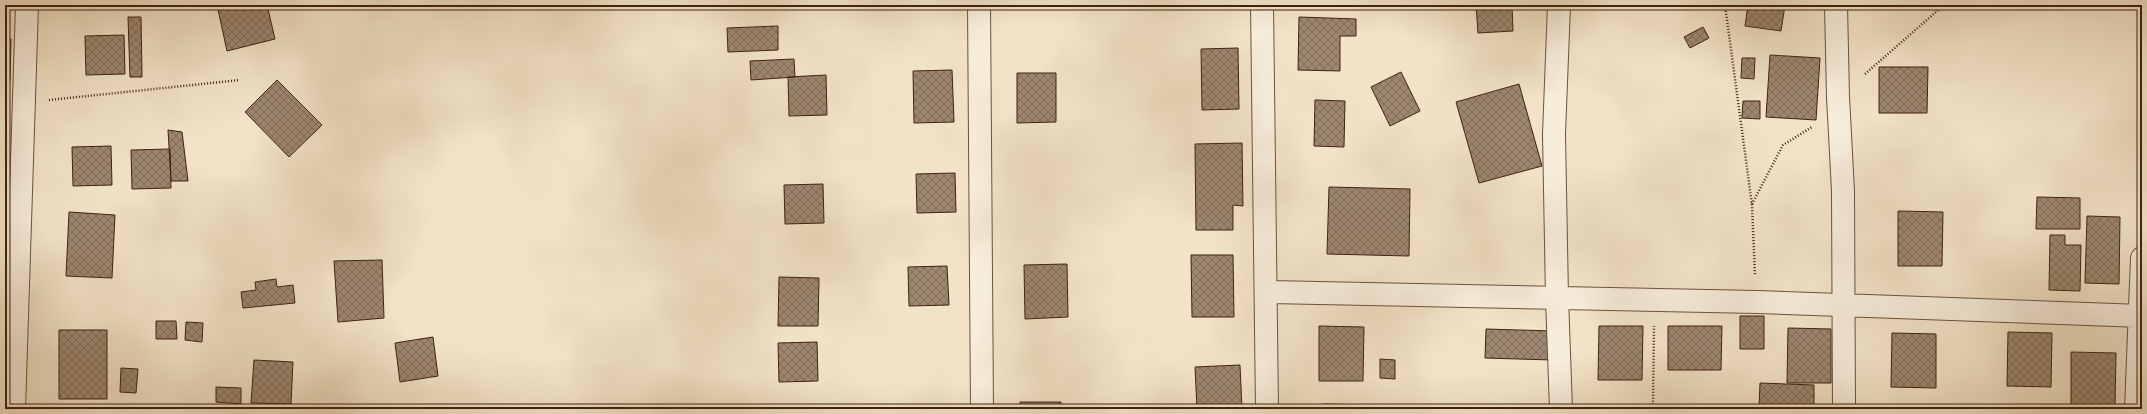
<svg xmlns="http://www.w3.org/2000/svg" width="2147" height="414" font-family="'Libre Bodoni',serif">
  <defs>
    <pattern id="building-cross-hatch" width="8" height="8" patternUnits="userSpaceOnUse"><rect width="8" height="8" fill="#9d866f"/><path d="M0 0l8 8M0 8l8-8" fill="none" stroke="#816d5a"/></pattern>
  </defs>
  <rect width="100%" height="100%" fill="#f2e3c7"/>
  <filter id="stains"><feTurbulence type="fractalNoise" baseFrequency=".005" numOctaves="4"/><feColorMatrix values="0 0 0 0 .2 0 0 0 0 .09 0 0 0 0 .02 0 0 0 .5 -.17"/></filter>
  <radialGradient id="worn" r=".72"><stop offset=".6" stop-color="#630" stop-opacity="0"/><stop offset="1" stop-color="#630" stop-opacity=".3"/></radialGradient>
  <path fill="url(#building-cross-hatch)" stroke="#402110" d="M217 5H267L275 39 227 51Z
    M1014 5H1062V9L1014 8Z
    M1298 5H1346V9H1299Z
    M1476 5H1512L1513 31 1478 33Z
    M1748 5H1785L1781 31 1745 26Z
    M128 17H141L142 77H130Z
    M1299 17 1356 19V36H1340V71L1298 70Z
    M778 26V50L728 52 727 28Z
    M1703 27 1709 38 1690 48 1684 37Z
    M124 35 125 74 86 75 85 36Z
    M5 39H11L10 81H5Z
    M1238 48 1239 109 1202 110 1201 49Z
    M1770 55 1820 58 1816 120 1766 117Z
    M1742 58H1755L1754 79 1741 78Z
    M794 59 795 77 751 80 750 61Z
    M1879 67H1928L1927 113H1879Z
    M952 70 954 122 914 123 913 71Z
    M1401 72 1420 111 1390 126 1371 87Z
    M1017 73H1056V122L1017 123Z
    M826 75 827 115 789 116 788 77Z
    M277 80 322 125 289 157 245 112Z
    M1519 84 1542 166 1479 183 1456 102Z
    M1315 100 1345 101 1344 147 1314 146Z
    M1743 101H1760V119L1742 118Z
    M168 130 182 132 188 181H171Z
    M1242 143 1243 206 1233 205V230H1196L1195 144Z
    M111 146 112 185 73 186 72 147Z
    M170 149 171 188 132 189 131 150Z
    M955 173 956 212 917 213 916 174Z
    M823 184 824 223 785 224 784 185Z
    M1329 187 1410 189 1409 256 1327 254Z
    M2037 197 2080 198V229H2036Z
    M1898 211 1943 212 1942 266H1898Z
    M69 212 115 215 112 278 66 276Z
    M2087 216 2120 217 2119 284 2085 283Z
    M2050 235H2065V245H2081L2080 291 2049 290Z
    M1191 255H1233L1234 317H1192Z
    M382 260 384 318 338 322 334 261Z
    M1067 264 1068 317 1025 319 1024 265Z
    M947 266 949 305 909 306 908 267Z
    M779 277 819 278 818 326H778Z
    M276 279 277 287 293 285 295 303 243 308 241 292 256 290 255 282Z
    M1740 316H1764V349H1740Z
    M156 321H176L177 339H156Z
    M186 322 203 323 202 342 185 340Z
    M1319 326 1364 327 1363 381H1319Z
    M1599 326H1643L1642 380H1598Z
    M1668 326H1722L1721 370H1668Z
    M1788 328 1831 329V383H1787Z
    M1486 329 1553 331 1552 360 1485 358Z
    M59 330H107V399H59Z
    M2008 332 2052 333 2051 387 2007 386Z
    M1892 333 1936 334V388L1891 387Z
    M433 337 438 376 400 382 395 343Z
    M817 342 818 381 779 382 778 343Z
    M2071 352 2116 353 2115 407H2071Z
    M1380 359 1395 360V379L1380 378Z
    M254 360 293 362 291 404 251 403Z
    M1240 365 1242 409H1197L1195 367Z
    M121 368 138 369 136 393 120 392Z
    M1760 383 1814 385V409H1759Z
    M216 387 241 388V404L216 402Z
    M1020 402H1061V409H1020Z
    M1324 404 1367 405V409H1324Z"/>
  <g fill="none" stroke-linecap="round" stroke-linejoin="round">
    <g stroke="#6c523e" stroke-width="24">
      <path id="minor" d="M979 5 982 409
        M1262 5 1267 409
        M1559 5 1554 134 1557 298 1561 409
        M1836 5 1838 97 1843 191 1844 409
        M1266 292 1757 302 2142 316
        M14 409 27 5
        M2136 409 2142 258"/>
    </g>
    <path stroke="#402110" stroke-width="2.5" stroke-dasharray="1 2" stroke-linecap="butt" d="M1725 5 1752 205 1755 276
      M1865 74 1944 5
      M49 100 240 80
      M1752 204 1783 145 1812 127
      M1638 409 1653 404 1654 326"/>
    <use href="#minor" stroke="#f7eddb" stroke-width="22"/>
  </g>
  <rect width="2147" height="414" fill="none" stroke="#f2e3c7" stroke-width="20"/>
  <rect x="6" y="6" width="2135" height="402" fill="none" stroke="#402110" stroke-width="2"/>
  <rect x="10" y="10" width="2127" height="394" fill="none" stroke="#402110"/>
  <rect width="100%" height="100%" filter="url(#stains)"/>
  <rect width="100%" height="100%" fill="url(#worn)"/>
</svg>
